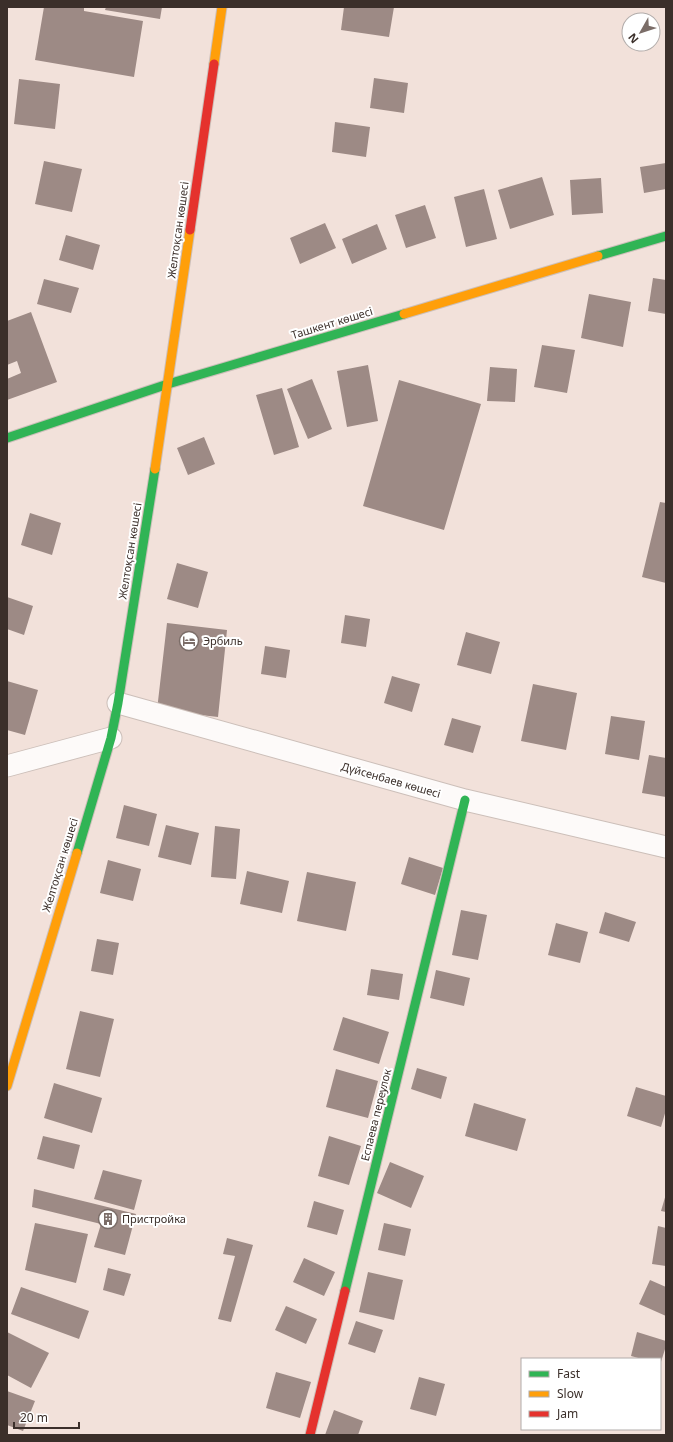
<svg xmlns="http://www.w3.org/2000/svg" width="673" height="1442" font-family="'Noto Sans',sans-serif">
  <rect width="100%" height="100%" fill="#f2e1da"/>
  <path fill="#9d8a85" d="M44 7H84V11L143 21 134 77 35 60Z
    M106 7H162L160 19 105 10Z
    M344 7H394L389 37 341 30Z
    M374 78 408 83 404 113 370 108Z
    M19 79 60 84 55 129 14 124Z
    M335 122 370 127 366 157 332 152Z
    M44 161 82 169 72 212 35 204Z
    M666 163V189L644 193 640 167Z
    M542 177 554 215 510 229 498 190Z
    M601 178 603 213 572 215 570 180Z
    M484 189 497 239 466 247 454 197Z
    M425 205 436 238 406 248 395 215Z
    M325 223 336 248 300 264 290 238Z
    M377 224 387 249 352 264 342 239Z
    M66 235 100 245 93 270 59 260Z
    M653 278 666 280V314L648 311Z
    M44 279 79 288 71 313 37 304Z
    M589 294 631 302 623 347 581 338Z
    M31 312 57 382 7 400V379L21 373 17 361 7 365V321Z
    M542 345 575 350 567 393 534 387Z
    M368 365 378 421 347 427 337 371Z
    M490 367 517 369 515 402 487 401Z
    M312 379 332 429 308 439 287 389Z
    M399 380 481 404 444 530 363 506Z
    M282 388 299 447 274 455 256 395Z
    M204 437 215 464 188 475 177 448Z
    M660 502 666 503V583L642 577Z
    M30 513 61 523 52 555 21 545Z
    M177 563 208 572 198 608 167 599Z
    M7 597 33 606 24 635 7 629Z
    M345 615 370 619 366 647 341 643Z
    M167 623 227 630 218 717 157 710Z
    M466 632 500 642 491 674 457 665Z
    M265 646 290 650 286 678 261 674Z
    M392 676 420 684 412 712 384 703Z
    M7 681 38 690 25 735 7 730Z
    M533 684 577 693 566 750 521 741Z
    M611 716 645 721 639 760 605 754Z
    M452 718 481 726 473 753 444 745Z
    M649 755 666 758V797L642 793Z
    M124 805 157 814 149 846 116 838Z
    M166 825 199 833 191 865 158 857Z
    M215 826 240 829 236 879 211 877Z
    M409 857 443 868 435 895 401 884Z
    M108 860 141 869 133 901 100 893Z
    M247 871 289 881 282 913 240 904Z
    M307 872 356 882 346 931 297 921Z
    M461 910 487 915 478 960 452 955Z
    M605 912 636 922 629 942 599 933Z
    M556 923 588 932 580 963 548 955Z
    M97 939 119 943 113 975 91 971Z
    M371 969 403 974 399 1000 367 995Z
    M436 970 470 978 464 1006 430 998Z
    M80 1011 114 1019 100 1077 66 1069Z
    M343 1017 389 1032 379 1064 333 1050Z
    M417 1068 447 1077 441 1099 411 1089Z
    M336 1069 378 1081 368 1118 326 1107Z
    M54 1083 102 1098 92 1133 44 1118Z
    M636 1087 666 1096V1110L661 1127 627 1116Z
    M474 1103 526 1119 517 1151 465 1136Z
    M43 1136 80 1145 74 1169 37 1159Z
    M329 1136 361 1146 349 1185 318 1176Z
    M390 1162 424 1176 411 1208 377 1193Z
    M103 1170 142 1180 134 1210 94 1199Z
    M34 1189 136 1214 125 1255 94 1247 101 1224 32 1207Z
    M666 1194V1212L661 1211Z
    M314 1201 344 1210 337 1235 307 1227Z
    M35 1223 88 1234 76 1283 25 1270Z
    M384 1223 411 1229 405 1256 378 1250Z
    M658 1226 666 1228V1266L652 1264Z
    M227 1238 253 1245 231 1322 218 1319 235 1256 223 1254Z
    M304 1258 335 1272 324 1296 293 1282Z
    M108 1268 131 1274 124 1296 103 1290Z
    M368 1272 403 1280 394 1320 359 1312Z
    M650 1280 666 1287V1316L639 1304Z
    M21 1287 89 1311 79 1339 11 1314Z
    M286 1306 317 1319 306 1344 275 1330Z
    M356 1321 383 1330 375 1353 348 1344Z
    M7 1332 49 1353 31 1388 7 1375Z
    M637 1332 666 1341V1346L660 1365V1359H642L631 1356Z
    M276 1372 311 1382 300 1418 266 1408Z
    M419 1377 445 1384 436 1416 410 1409Z
    M7 1391 35 1401 23 1431 7 1425Z
    M334 1410 363 1421 358 1435H325Z"/>
  <g fill="none" stroke-linecap="round" stroke-linejoin="round">
    <g stroke="#ccbfb9" stroke-width="23">
      <path id="street" d="M118 703 465 800 666 847
        M7 766 111 738"/>
    </g>
    <g stroke="#ccbfb9" stroke-width="11">
      <path id="fast" d="M598 256 666 236
        M7 438 168 384 404 314
        M77 853 111 738 118 703 155 469
        M345 1291 465 800"/>
    </g>
    <g stroke="#ccbfb9" stroke-width="11">
      <path id="slow" d="M214 64 222 7
        M404 314 598 256
        M155 469 190 230
        M7 1086 77 853"/>
    </g>
    <g stroke="#ccbfb9" stroke-width="11">
      <path id="jam" d="M190 230 214 64
        M310 1435 345 1291"/>
    </g>
    <use href="#street" stroke="#fdfaf9" stroke-width="21"/>
    <use href="#fast" stroke="#30b455" stroke-width="9"/>
    <use href="#slow" stroke="#ff9f0a" stroke-width="9"/>
    <use href="#jam" stroke="#e5322d" stroke-width="9"/>
  </g>
  <defs>
    <g id="hotel-ring" transform="scale(1)"><circle r="9.5" fill="#fff" stroke="#7b6d68" stroke-width="1.5"/><path d="M-6-4.5h1.5V1H6V5H4.5V3h-9V5H-6ZM-4 0a1.8 1.8 0 1 1 3.6 0ZM.5 0V-2.5h3Q6-2.5 6 0Z" fill="#7b6d68"/></g>
    <g id="building-ring" transform="scale(1)"><circle r="9.5" fill="#fff" stroke="#7b6d68" stroke-width="1.5"/><path d="M-4-6H4V6H1V3H-1V6H-4ZM-2.5-4.3h1.7v1.8h-1.7ZM.8-4.3h1.7v1.8H.8ZM-2.5-1h1.7V.8h-1.7ZM.8-1h1.7V.8H.8Z" fill="#7b6d68"/></g>
  </defs>
  <g fill-rule="evenodd">
    <use href="#hotel-ring" x="189" y="641"/>
    <use href="#building-ring" x="108" y="1219"/>
  </g>
  <g text-anchor="middle" stroke-width="4" stroke-linejoin="round" paint-order="stroke">
    <g font-size="11" fill="#3b2f2a" stroke="#fff">
      <text transform="translate(178 230) rotate(-82)" y="4">Желтоқсан көшесі</text>
      <text transform="translate(332 323) rotate(-17)" y="4">Ташкент көшесі</text>
      <text transform="translate(130 551) rotate(-81)" y="4">Желтоқсан көшесі</text>
      <text transform="translate(391 780) rotate(16)" y="4">Дүйсенбаев көшесі</text>
      <text transform="translate(60 865) rotate(-73)" y="4">Желтоқсан көшесі</text>
      <text transform="translate(376 1115) rotate(-76)" y="4">Еспаева переулок</text>
    </g>
    <g font-size="11" fill="#3b2f2a" stroke="#fff" text-anchor="start">
      <text x="203" y="645">Эрбиль</text>
      <text x="122" y="1223">Пристройка</text>
    </g>
  </g>
  <rect width="673" height="1442" fill="none" stroke="#3b2f2a" stroke-width="16"/>
  <rect x="521" y="1358" width="140" height="72" fill="#ffffff" stroke="#b1acaa"/>
  <rect x="529" y="1371" width="20" height="6" fill="#30b455" stroke="#b1acaa"/>
  <text x="557" y="1378" font-size="12" fill="#3b2f2a">Fast</text>
  <rect x="529" y="1391" width="20" height="6" fill="#ff9f0a" stroke="#b1acaa"/>
  <text x="557" y="1398" font-size="12" fill="#3b2f2a">Slow</text>
  <rect x="529" y="1411" width="20" height="6" fill="#e5322d" stroke="#b1acaa"/>
  <text x="557" y="1418" font-size="12" fill="#3b2f2a">Jam</text>
  <g transform="translate(641 32) rotate(231)"><circle r="19" fill="#ffffff" stroke="#b1acaa"/>
  <path d="M0-3L7 15L0 10L-7 15Z" fill="#7b6d68"/>
  <text y="-6" font-size="11" font-weight="bold" text-anchor="middle" fill="#3b2f2a">N</text>
  </g>
  <path d="M14 1422v6h65v-6" fill="none" stroke="#3b2f2a" stroke-width="2"/>
  <text x="20" y="1422" font-size="12" fill="#3b2f2a" stroke="#ffffff" stroke-width="3" paint-order="stroke">20 m</text>
</svg>
